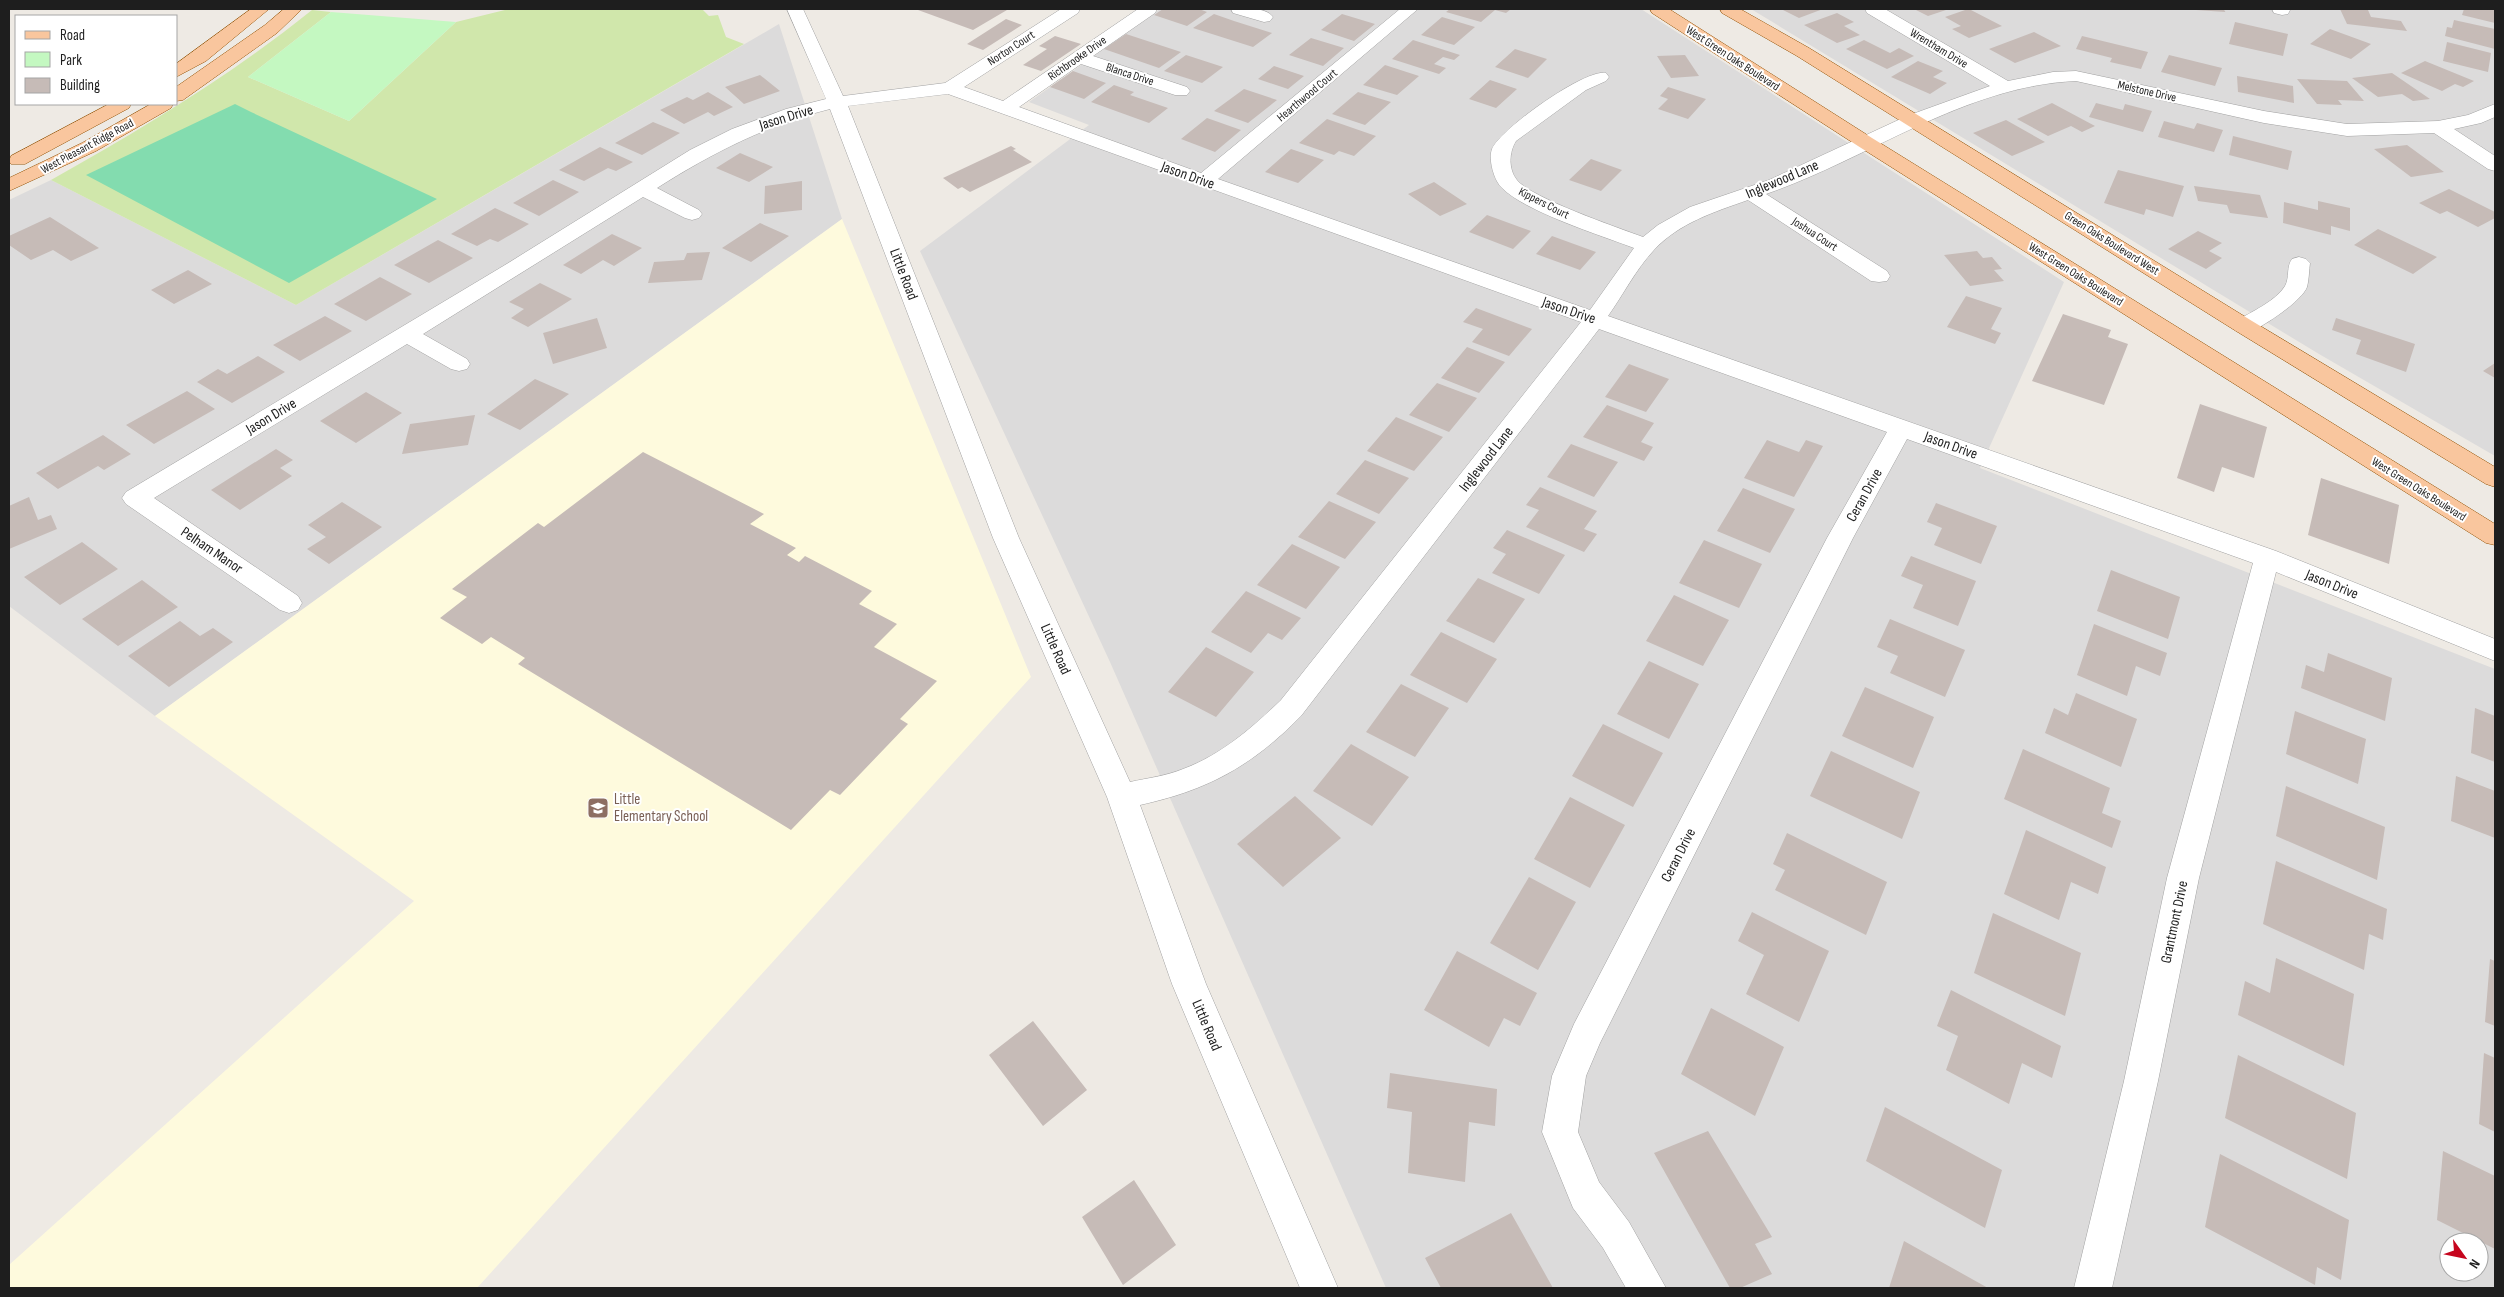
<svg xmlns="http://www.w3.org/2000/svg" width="2504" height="1297" font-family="'Sofia Sans Condensed',sans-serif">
  <rect width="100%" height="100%" fill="#eeeae4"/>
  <path fill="#dcdbdb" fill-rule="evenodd" d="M1160 9H1641L2064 282 1980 468 2495 669V1288H1386L1110 662 920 251 1089 125 1029 102ZM2449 1242H2479V1272H2449Z
    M1751 9H2495V456L2319 354Z
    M779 24 842 219 155 716 9 606V200L51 180 296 305Z"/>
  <path fill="#fefadd" d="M842 219 1031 677 477 1288H9V1265L414 901 155 716Z"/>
  <path fill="#d0e7ab" d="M509 9H702L709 16 718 15 726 37 744 44 296 305 51 180C142 129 230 76 312 10L331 12 248 77 349 121 456 22Z"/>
  <path fill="#c4f8c1" d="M331 12 456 22 349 121 248 77Z"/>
  <path fill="#83dcaf" d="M235 104 251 112 437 199 289 283 86 175Z"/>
  <path fill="#c6bbb7" d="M921 9H1003L1007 10 973 30 918 10Z
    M1163 9H1199L1207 12 1187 26 1154 15Z
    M1450 9H1511L1506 13 1495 10 1481 22 1446 12Z
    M1781 9H1823L1799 18Z
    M1914 9H1949L1928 16Z
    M1968 9H1969L2002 26 1969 38 1952 29 1961 26 1945 17Z
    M2197 9H2223L2226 12 2196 10Z
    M2340 9 2368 10 2371 17 2401 21 2407 31 2347 24Z
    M2464 9H2495V23L2462 15Z
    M1837 13 1854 22 1844 26 1860 35 1837 43 1804 25Z
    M1214 14 1234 21 1272 33 1253 47 1193 28Z
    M1342 14 1375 24 1354 41 1321 30Z
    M1442 17 1475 27 1454 45 1421 35Z
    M1006 19 1022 25 983 50 967 44Z
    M2454 20 2495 29V49L2445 36 2447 27 2452 28Z
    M2235 22 2288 34 2283 56 2229 44Z
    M2330 29 2371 44 2351 59 2310 44Z
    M2034 32 2061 46 2015 63 1989 49Z
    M1126 34 1181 52 1159 68 1104 49Z
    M1055 36 1081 44 1041 71 1023 65 1047 49 1039 46Z
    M2082 36 2148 52 2141 69 2110 62 2112 58 2076 49Z
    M1311 38 1344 48 1323 66 1289 55Z
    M1413 40 1460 55 1454 60 1443 57 1434 64 1446 68 1439 74 1392 59Z
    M1864 40 1890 53 1899 48 1914 56 1887 69 1846 49Z
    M2447 42 2491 53 2488 72 2443 61Z
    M1515 49 1547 59 1528 78 1495 67Z
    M1186 55 1223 67 1202 83 1164 71Z
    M1685 55 1699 76 1671 78 1657 56Z
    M2169 55 2222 68 2215 86 2161 72Z
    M1918 61 1943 71 1933 77 1947 83 1930 94 1891 77Z
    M2425 61 2474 81 2463 87 2455 84 2442 91 2401 73Z
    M1385 65 1419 76 1397 95 1363 85Z
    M1274 66 1304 76 1288 89 1258 79Z
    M1073 71 1106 83 1084 99 1050 87Z
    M2392 73 2430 99 2413 101 2402 94 2378 97 2352 78Z
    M760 75 780 91 744 104 725 87Z
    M2237 76 2293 86 2294 103 2238 92Z
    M2297 79 2347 81 2364 101 2338 100 2342 105 2317 104Z
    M1490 80 1517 89 1496 108 1469 99Z
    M1114 85 1134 92 1130 95 1168 108 1149 123 1091 102Z
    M1668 87 1706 99 1688 119 1658 109 1668 99 1660 96Z
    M1244 89 1277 100 1248 123 1214 111Z
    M708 92 733 107 714 116 708 112 684 124 660 110 687 97 693 100Z
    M1358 92 1391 102 1365 125 1332 114Z
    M2052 103 2095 126 2082 132 2071 126 2048 136 2017 119Z
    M2096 103 2123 110 2125 104 2152 111 2143 132 2089 117Z
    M1207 118 1241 130 1215 152 1181 139Z
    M1327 119 1376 136 1354 156 1339 151 1334 155 1299 143Z
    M2006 120 2045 142 2012 156 1973 133Z
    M2164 121 2194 129 2197 123 2223 130 2214 152 2158 137Z
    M653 122 680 133 642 155 615 143Z
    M2233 136 2292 151 2288 170 2229 155Z
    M2407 145 2444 172 2411 177 2374 149Z
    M1011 146 1016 149 1013 150 1032 162 970 192 962 187 958 189 943 178Z
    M600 147 633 162 616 171 608 168 584 181 559 170Z
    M1291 149 1324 160 1298 183 1265 172Z
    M740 153 773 167 749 182 716 168Z
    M1591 159 1622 170 1601 191 1569 180Z
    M2118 170 2184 186 2173 217 2146 209 2144 215 2104 203Z
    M553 180 579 192 539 216 513 203Z
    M802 181V210L764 214 765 186Z
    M1434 182 1467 204 1440 216 1408 194Z
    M2194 186 2260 195 2268 218 2230 213 2227 205 2198 201Z
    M2449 189 2495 212V218L2478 227 2447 211 2440 214 2419 203Z
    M2318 201 2350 208V231L2331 226V235L2283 223 2284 202 2318 210Z
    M495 208 529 224 498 242 490 239 477 246 451 234Z
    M1487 215 1531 231 1513 249 1469 232Z
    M50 217 99 248 71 261 53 250 31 260 9 245V236Z
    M760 223 789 236 751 262 722 248Z
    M2378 229 2437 257 2413 274 2354 245Z
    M2198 231 2222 243 2209 251 2222 258 2206 269 2168 249Z
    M612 234 642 248 614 266 603 260 581 274 563 265Z
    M1552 236 1596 252 1580 270 1536 254Z
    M438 240 473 258 429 283 394 265Z
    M1977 251 1983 258 1992 257 2002 269 1994 270 2004 281 1970 286 1944 255Z
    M710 252 702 280 648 283 654 262 684 260 687 253Z
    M188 270 212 284 174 304 151 290Z
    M380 277 412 294 366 321 334 304Z
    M540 283 572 299 528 327 511 318 524 309 509 302Z
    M1966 296 2002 308 1991 329 2001 333 1995 344 1947 327Z
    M1476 308 1532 329 1509 356 1472 342 1483 329 1463 322Z
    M2063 314 2111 330 2108 337 2128 344 2104 405 2032 381Z
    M325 316 352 331 300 361 273 345Z
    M597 318 607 348 553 364 543 333Z
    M2336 318 2415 344 2406 372 2356 354 2361 340 2332 330Z
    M1467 347 1505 362 1479 393 1441 378Z
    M258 356 285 372 232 403 197 382 218 369 227 374Z
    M2495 363V378L2483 371Z
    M1629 364 1669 379 1646 412 1605 397Z
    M535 379 569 394 520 430 487 414Z
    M1437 383 1477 398 1449 432 1409 415Z
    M187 391 215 409 154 444 126 425Z
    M366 392 402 413 356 443 320 421Z
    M2200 404 2267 427 2254 478 2222 467 2214 492 2177 478Z
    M1607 405 1654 423 1641 442 1653 447 1644 461 1583 437Z
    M475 415 468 445 402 454 410 424Z
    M1396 417 1443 437 1414 471 1367 451Z
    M103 435 131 454 104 470 98 466 58 489 36 473Z
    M1767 440 1799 452 1806 440 1823 446 1794 497 1744 478Z
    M1571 444 1618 462 1594 497 1547 477Z
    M276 449 293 460 280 468 292 476 240 510 211 490Z
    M643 452 764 514 750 524 796 548 787 555 799 562 805 556 872 591 859 604 897 624 874 647 937 681 900 719 908 724 840 795 830 790 791 830 518 664 525 658 491 637 482 644 440 618 467 597 452 589 538 523 544 527Z
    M1365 460 1409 478 1379 514 1336 494Z
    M2321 478 2399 505 2389 564 2308 535Z
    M1540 487 1597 511 1584 529 1597 534 1584 552 1526 527 1539 510 1526 505Z
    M1743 488 1795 509 1770 553 1717 531Z
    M29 497 38 520 51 515 57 529 9 549V506Z
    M1329 501 1376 522 1345 559 1298 537Z
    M342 502 382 527 329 564 307 549 326 537 308 525Z
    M1936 503 1997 526 1981 564 1934 545 1942 528 1927 522Z
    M1507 530 1565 555 1539 594 1492 573 1506 554 1493 548Z
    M1704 540 1762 564 1739 608 1679 583Z
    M82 542 118 569 60 605 24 577Z
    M1292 544 1340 567 1306 609 1257 585Z
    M1911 556 1976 581 1958 626 1913 608 1923 585 1901 576Z
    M2111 570 2180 597 2168 639 2097 611Z
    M1478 578 1525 599 1494 643 1446 621Z
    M142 580 178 607 118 646 82 619Z
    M1246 591 1301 618 1282 640 1268 633 1251 653 1211 632Z
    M1674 595 1729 620 1703 666 1646 641Z
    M1890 619 1965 650 1945 697 1890 673 1898 656 1877 647Z
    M180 621 200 636 213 628 233 642 169 687 128 656Z
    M2094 624 2167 653 2160 676 2136 666 2127 696 2077 675Z
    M1441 632 1497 659 1467 703 1410 675Z
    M1206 647 1254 672 1216 717 1168 692Z
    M2328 653 2392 678 2385 721 2301 688 2306 665 2324 672Z
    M1649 661 1699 684 1669 739 1617 714Z
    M1401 684 1449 708 1415 757 1366 732Z
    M1865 687 1934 717 1913 768 1842 736Z
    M2076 693 2137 719 2121 767 2045 733 2054 708 2068 715Z
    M2475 708 2495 716V762L2471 753Z
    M2295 711 2366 739 2358 784 2286 754Z
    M1603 724 1663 753 1633 807 1572 776Z
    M1351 744 1409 777 1372 826 1313 791Z
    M2023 749 2110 788 2102 813 2121 821 2112 848 2004 799Z
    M1831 751 1920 792 1902 839 1810 796Z
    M2456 776 2495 791V838L2451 821Z
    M2286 786 2385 827 2377 880 2276 836Z
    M1295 796 1341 838 1283 887 1237 844Z
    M1570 797 1625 825 1590 888 1534 859Z
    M2026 830 2106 867 2098 894 2071 882 2059 920 2004 894Z
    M1787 833 1887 882 1866 935 1775 890 1785 870 1773 864Z
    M2276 861 2387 909 2383 940 2369 934 2364 970 2263 924Z
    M1529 877 1576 902 1538 970 1490 943Z
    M1752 912 1829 951 1799 1022 1746 994 1764 955 1738 941Z
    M1993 913 2081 953 2065 1016 1974 973Z
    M1457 951 1537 993 1520 1026 1504 1018 1489 1047 1424 1010Z
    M2276 958 2354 994 2344 1066 2238 1015 2245 981 2270 993Z
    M2490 959 2495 961V1026L2485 1022Z
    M1951 990 2061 1046 2052 1078 2022 1063 2009 1104 1946 1070 1958 1036 1937 1026Z
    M1711 1008 1784 1047 1755 1116 1681 1074Z
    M1033 1021 1087 1090 1043 1126 989 1055Z
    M2484 1053 2495 1058V1132L2479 1124Z
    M2238 1055 2356 1113 2347 1179 2225 1118Z
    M1390 1073 1497 1089 1495 1126 1469 1122 1465 1182 1408 1173 1412 1112 1387 1108Z
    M1885 1107 2002 1170 1985 1228 1866 1161Z
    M1708 1131 1772 1237 1755 1244 1772 1274 1740 1288H1730L1654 1153Z
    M2443 1151 2495 1176V1249L2437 1220Z
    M2220 1154 2349 1220 2341 1280 2317 1267 2315 1285 2205 1227Z
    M1134 1180 1176 1245 1123 1285 1082 1217Z
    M1511 1213 1553 1288H1441L1425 1258Z
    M1904 1241 1988 1288H1889Z"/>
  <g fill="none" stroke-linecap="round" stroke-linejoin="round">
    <g stroke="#a2a2a2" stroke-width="1">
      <path id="minor" d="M787 9H803L843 96 945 83 1061 9H1080L1078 13 964 87 1003 101 1138 9H1157L1155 13 1093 56 1187 87 1190 91 1187 95H1175L1081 64 1019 107 1201 173 1400 9H1418L1218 179 1590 310 1634 248C1600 235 1526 212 1502 188 1494 181 1488 159 1492 149 1500 129 1586 68 1606 73L1609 77 1606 81 1586 90 1516 141C1509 152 1508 169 1517 180 1531 198 1619 228 1643 237L1658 225 1690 207 1769 180 1907 116 1990 86 1867 13 1865 9H1885L2008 81 2053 72 2076 71 2264 111 2347 124 2438 121 2468 115 2495 104V117L2481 123 2454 129 2495 156V171L2488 169 2434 133 2347 136 2264 123 2076 81C1964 86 1870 158 1766 194L1887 271 1890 276 1887 281 1879 282 1871 281 1748 200C1714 212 1679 223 1654 250 1636 269 1623 295 1608 316L2276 551 2495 639V661L2276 572 2199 878 2158 1081 2112 1288H2074L2124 1081 2167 878 2253 563 1907 439 1853 538 1600 1043 1586 1076 1578 1132 1599 1182 1629 1222 1666 1288H1626L1603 1248 1573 1208 1542 1132 1552 1076 1574 1024 1827 538 1887 432 1599 329 1301 716C1252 766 1208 790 1140 805L1206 984 1338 1288H1300L1172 984 1107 797 993 538 830 109C767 125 712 153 657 188L699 210 702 214 699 218 692 220 685 218 643 197 423 334 467 359 470 364 467 369 459 371 451 369 407 344 154 498 298 596 302 603 298 610 289 613 280 610 126 504 122 498 126 492 505 265 690 150 732 129 786 109 826 99ZM948 94 1581 322 1281 700C1252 728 1221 755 1183 769 1166 776 1148 778 1130 782L1019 538 848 106Z
        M1231 9C1243 9 1265 6 1273 17L1270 21 1264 22 1233 13Z
        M2272 9H2290V10L2288 14 2282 15 2274 13Z
        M2299 257 2306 259 2310 263C2309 270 2309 280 2307 287 2302 301 2265 325 2252 331 2246 333 2242 332 2236 331L2233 326 2236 321C2251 312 2276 301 2285 286 2290 277 2286 267 2292 259Z"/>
    </g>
    <g stroke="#935204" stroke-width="1">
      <path id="major" d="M251 9H269L206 61 176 77V64Z
        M284 9H302L277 33 183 100 176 101V87L265 25Z
        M1650 9H1669L1872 138 2495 524V545L2486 543 1858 146 1652 13Z
        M1720 9H1740L1809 48 2252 321 2495 467V487L2486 484 2236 331 1797 56 1722 13Z
        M109 104H131L129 108 25 164H11L9 161 11 156Z
        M151 104H173L171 108 96 151 9 191V178L82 143Z"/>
    </g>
    <use href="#minor" fill="#fff" fill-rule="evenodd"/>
    <use href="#major" fill="#f9c69e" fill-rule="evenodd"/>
  </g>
  <defs>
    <g id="school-square" transform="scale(1.125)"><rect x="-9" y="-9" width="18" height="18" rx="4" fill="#8d6e63" stroke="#fff"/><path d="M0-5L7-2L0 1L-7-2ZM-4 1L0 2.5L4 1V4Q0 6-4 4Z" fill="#fff"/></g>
  </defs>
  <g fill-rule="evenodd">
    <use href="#school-square" x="598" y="808"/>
  </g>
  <g text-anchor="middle" stroke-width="4" stroke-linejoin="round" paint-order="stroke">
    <g font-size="12" fill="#1e1e1e" stroke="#fff">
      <text transform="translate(1011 48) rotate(-33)" y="4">Norton Court</text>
      <text transform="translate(1939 48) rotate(31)" y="4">Wrentham Drive</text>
      <text transform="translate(1077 58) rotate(-35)" y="4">Richbrooke Drive</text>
      <text transform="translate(1733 58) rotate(33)" y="4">West Green Oaks Boulevard</text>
      <text transform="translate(1130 74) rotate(18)" y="4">Blanca Drive</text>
      <text transform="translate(2147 91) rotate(13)" y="4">Melstone Drive</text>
      <text transform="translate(1307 95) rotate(-40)" y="4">Hearthwood Court</text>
      <text transform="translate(87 146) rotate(-28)" y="4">West Pleasant Ridge Road</text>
      <text transform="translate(1544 203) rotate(27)" y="4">Kippers Court</text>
      <text transform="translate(1815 234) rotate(33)" y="4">Joshua Court</text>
      <text transform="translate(2112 243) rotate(32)" y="4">Green Oaks Boulevard West</text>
      <text transform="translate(2076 274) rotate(32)" y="4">West Green Oaks Boulevard</text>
      <text transform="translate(2419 489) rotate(32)" y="4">West Green Oaks Boulevard</text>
    </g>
    <g font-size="15" fill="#1e1e1e" stroke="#fff">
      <text transform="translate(786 117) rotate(-17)" y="5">Jason Drive</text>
      <text transform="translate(1188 175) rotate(20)" y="5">Jason Drive</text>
      <text transform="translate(1782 179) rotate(-23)" y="5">Inglewood Lane</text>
      <text transform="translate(904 274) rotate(69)" y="5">Little Road</text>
      <text transform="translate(1569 310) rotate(19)" y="5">Jason Drive</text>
      <text transform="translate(271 416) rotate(-31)" y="5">Jason Drive</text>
      <text transform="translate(1951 445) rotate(20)" y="5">Jason Drive</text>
      <text transform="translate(1486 459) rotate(-52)" y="5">Inglewood Lane</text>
      <text transform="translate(1864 495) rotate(-61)" y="5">Ceran Drive</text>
      <text transform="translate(212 550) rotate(34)" y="5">Pelham Manor</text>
      <text transform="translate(2332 584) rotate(22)" y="5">Jason Drive</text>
      <text transform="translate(1056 649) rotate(66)" y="5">Little Road</text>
      <text transform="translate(1678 855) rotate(-63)" y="5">Ceran Drive</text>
      <text transform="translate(2174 922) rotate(-78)" y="5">Grantmont Drive</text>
      <text transform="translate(1207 1025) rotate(67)" y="5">Little Road</text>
    </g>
    <g font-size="15" fill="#785e54" stroke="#fff" text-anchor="start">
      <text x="614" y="804">Little<tspan x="614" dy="17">Elementary School</tspan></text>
    </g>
  </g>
  <rect width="2504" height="1297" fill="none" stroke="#1e1e1e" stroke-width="20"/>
  <rect x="15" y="15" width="162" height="90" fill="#ffffff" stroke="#a5a5a5"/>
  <rect x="25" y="31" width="25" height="8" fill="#f9c69e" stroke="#a5a5a5"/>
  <text x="60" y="40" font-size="15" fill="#1e1e1e">Road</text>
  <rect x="25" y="52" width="25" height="15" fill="#c4f8c1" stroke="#a5a5a5"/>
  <text x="60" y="65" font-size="15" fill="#1e1e1e">Park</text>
  <rect x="25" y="78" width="25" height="15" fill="#c6bbb7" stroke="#a5a5a5"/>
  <text x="60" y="90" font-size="15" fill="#1e1e1e">Building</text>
  <g transform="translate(2464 1257) rotate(123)"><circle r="24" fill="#ffffff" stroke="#a5a5a5"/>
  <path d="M0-4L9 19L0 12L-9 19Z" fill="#c6051e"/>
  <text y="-8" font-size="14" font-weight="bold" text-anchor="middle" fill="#1e1e1e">N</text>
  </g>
</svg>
